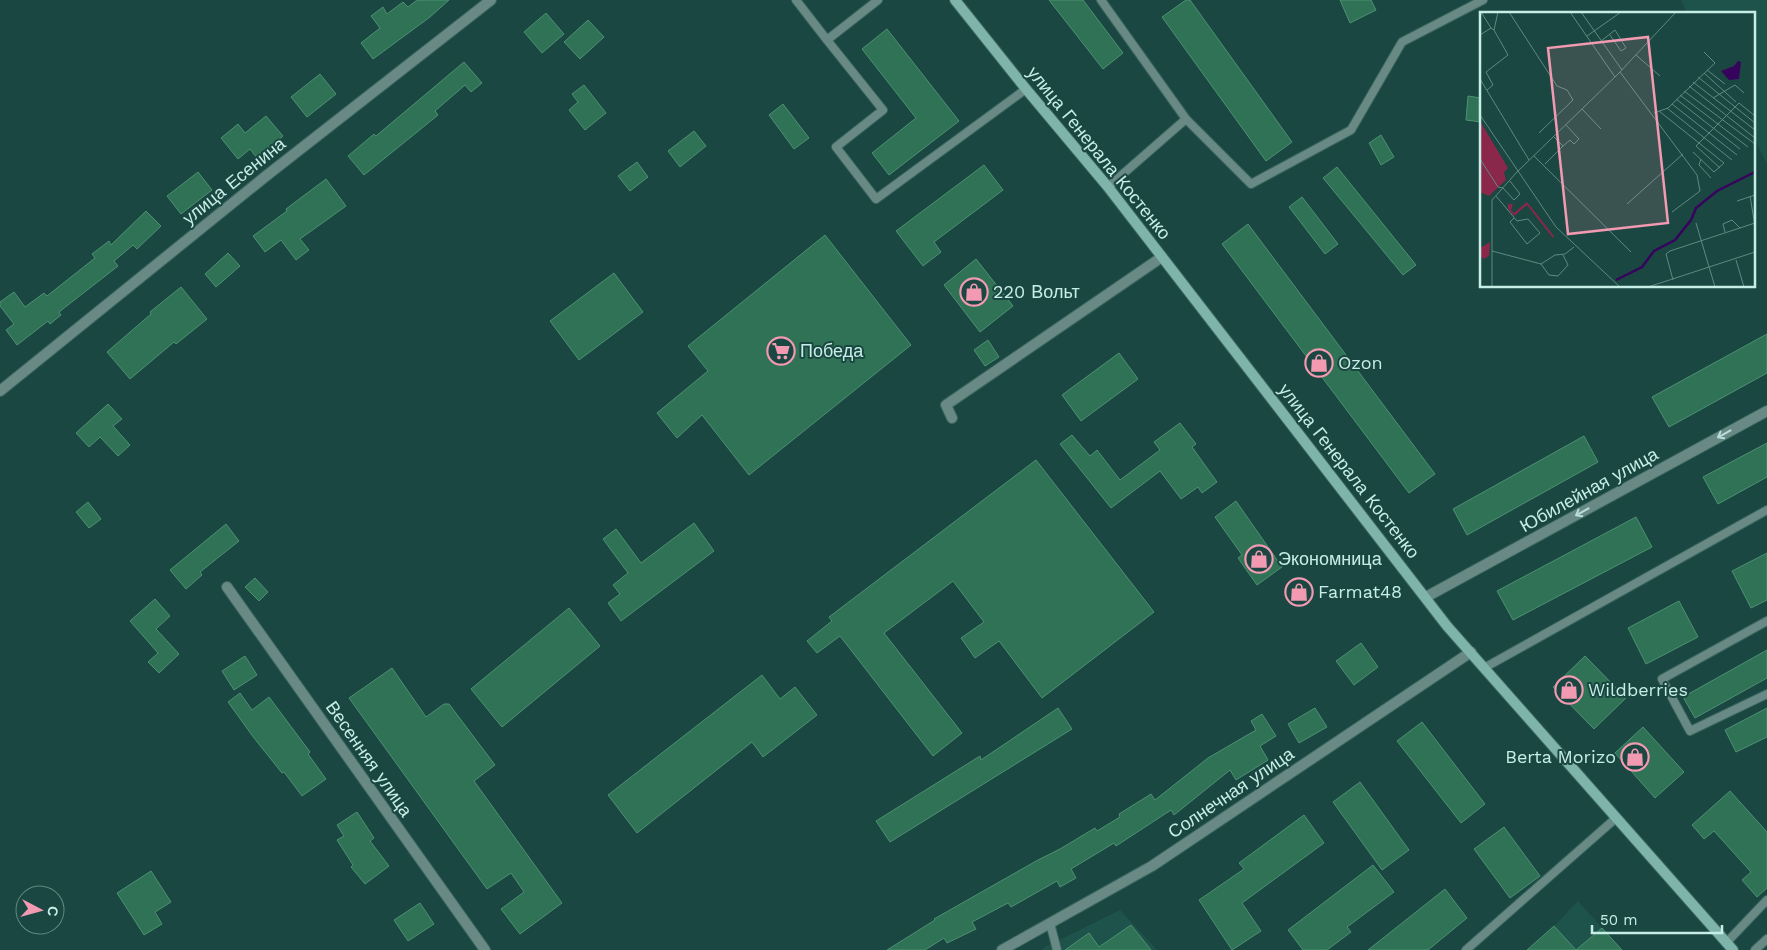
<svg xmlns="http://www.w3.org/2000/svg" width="1767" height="950" font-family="'Work Sans',sans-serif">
  <rect width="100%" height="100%" fill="#1a4741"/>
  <path fill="#1e534b" d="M1681 0H1767V164L1753 137V14H1688Z
    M1578 901 1622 950H1527L1554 926Z
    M1120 910 1157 950H1042L1045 947Z"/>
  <path fill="#2f7255" stroke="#4d9172" d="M417 0H449L430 17 373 59 361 43 380 28 371 16 383 7 387 14 403 2 408 7Z
    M1049 0H1083L1123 53 1103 69Z
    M1186 0H1190L1292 142 1266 161 1162 17Z
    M1340 0H1371L1376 10 1350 23Z
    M546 13 564 34 542 53 524 32Z
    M588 20 604 37 580 59 564 42Z
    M887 29 959 121 889 175 872 153 916 118 862 49Z
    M464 62 482 83 471 92 465 85 435 111 438 115 364 175 348 156 374 134 376 136Z
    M320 74 336 94 307 117 291 97Z
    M584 85 606 113 585 130 569 110 578 102 572 94Z
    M1468 96 1481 98V122L1466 120Z
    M783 104 809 138 794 149 769 115Z
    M266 116 283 136 257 158 250 149 238 159 221 138 238 124 245 133Z
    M694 131 706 146 680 167 668 151Z
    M1381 135 1394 157 1381 165 1369 143Z
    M637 162 648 177 630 191 618 176Z
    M984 165 1003 190 934 242 941 252 923 266 896 231Z
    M1337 167 1416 265 1403 275 1323 178Z
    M198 172 212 190 181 214 167 196Z
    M326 179 346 206 300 239 309 250 296 260 281 240 265 252 253 236 287 211 286 209Z
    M1302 197 1338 244 1325 254 1289 207Z
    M146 211 161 226 137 249 133 245 114 261 118 266 59 312 61 315 50 324 48 321 17 345 6 330 14 324 0 306V302L14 292 25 307 44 293 47 296 95 258 92 254 109 241 111 245Z
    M1248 224 1435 474 1409 493 1222 244Z
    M825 235 911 345 749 475 702 415 677 438 657 413 708 371 688 346Z
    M228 253 240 266 216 287 205 274Z
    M976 259 1013 306 980 332 944 285Z
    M614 273 643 312 579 360 550 321Z
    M181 287 207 319 176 344 174 342 130 379 107 352 151 314 150 312Z
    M1767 334V373L1669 427 1652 397Z
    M988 340 999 357 985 366 974 350Z
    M1119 353 1138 379 1081 421 1062 395Z
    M108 404 122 419 113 426 130 445 118 456 100 437 89 447 76 433Z
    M1180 423 1196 444 1192 447 1217 482 1202 493 1198 487 1181 499 1160 471 1111 508 1060 444 1072 435 1090 456 1097 450 1120 480 1160 450 1154 442Z
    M1584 436 1598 462 1467 535 1453 509Z
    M1767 443V477L1718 504 1703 477Z
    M1036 460 1154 612 1042 698 999 641 975 658 961 638 984 622 953 581 884 633 962 733 933 756 840 636 817 653 807 641 832 621 829 617Z
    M1236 501 1282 567 1257 585 1238 558 1242 555 1215 517Z
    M88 502 101 519 89 528 76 512Z
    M1636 517 1652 547 1513 620 1497 591Z
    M694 523 714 551 621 621 608 603 620 594 613 585 628 573 603 539 616 529 641 563Z
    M226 524 239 541 200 572 202 575 186 589 170 570Z
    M1767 553V600L1751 608 1732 571Z
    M255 578 268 592 259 601 245 587Z
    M155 599 170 616 156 629 179 654 159 673 148 662 158 653 130 621Z
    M1679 601 1698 637 1646 664 1628 628Z
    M569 608 600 646 502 727 471 689Z
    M1361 643 1378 667 1354 685 1336 661Z
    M1767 650V678L1695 718 1683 697Z
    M245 656 257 675 234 690 222 671Z
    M1585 656 1626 698 1594 729 1553 687Z
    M392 668 426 717 444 704H449L495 765 474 781 562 903 520 934 501 909 524 892 511 873 487 889 349 698Z
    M762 675 780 699 795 687 817 715 763 757 752 742 637 833 608 795Z
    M240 693 252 710 269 697 310 752 308 754 326 779 302 796 284 772 282 773 254 738 228 702Z
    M1058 708 1072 729 890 842 876 821 980 756 981 760Z
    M1315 708 1327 727 1299 743 1288 724Z
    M1767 708V737L1736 752 1725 730Z
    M1262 714 1276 736 1260 746 1268 760 1236 780 1230 770 1174 815 1171 810 1116 846 1114 843 1071 869 1076 878 1060 887 1057 881 1011 907 1008 903 972 922 976 929 947 943 944 938 925 950H887L935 920 934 919 1038 860 1060 849 1095 828 1097 831 1120 817 1119 814 1151 794 1155 800 1208 758 1256 730 1251 721Z
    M1422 722 1485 804 1461 823 1397 741Z
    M1643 727 1684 772 1655 798 1615 753Z
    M1360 782 1409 850 1382 870 1333 802Z
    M1730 791 1767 832V888L1757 897 1742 880 1751 872 1714 831 1704 839 1692 825Z
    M357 812 374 838 370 841 389 866 365 884 351 867 353 865 337 840 344 836 337 825Z
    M1304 815 1324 843 1242 903 1261 931 1232 950 1199 900 1244 869 1239 863Z
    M1504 827 1540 876 1510 898 1474 849Z
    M1373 865 1394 892 1347 927 1351 932 1327 950H1303L1288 930Z
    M151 871 171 902 155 912 162 924 144 935 117 893Z
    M1445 889 1467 918 1428 950H1368Z
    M420 903 434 924 408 941 394 920Z
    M1131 925 1151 950H1065L1089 933 1099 947Z
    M1554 926 1576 950H1527Z
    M1602 928 1622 950H1576Z"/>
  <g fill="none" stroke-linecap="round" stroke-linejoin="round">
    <g stroke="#39655f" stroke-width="10">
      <path id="service" d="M796 0 827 40 878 0
        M1101 0 1186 119 1251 184 1351 130 1402 42 1483 0
        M827 40 883 110 836 147 876 199 1026 89
        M1108 187 1186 119
        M1767 621 1662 679 1690 731 1767 694
        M1484 668 1767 510
        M1050 923 1057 950
        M1726 943 1767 900
        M1466 950 1616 818
        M1755 950 1767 939"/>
    </g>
    <g stroke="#39655f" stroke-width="12">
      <path id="minor" d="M0 391 266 176 491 0
        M952 418 946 405 1162 257
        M227 587 485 950
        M1002 950 1152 866 1471 652"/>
    </g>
    <g stroke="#39655f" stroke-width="12">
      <path id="tertiary" d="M1426 597 1767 411"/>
    </g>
    <g stroke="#39655f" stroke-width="12">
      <path id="secondary" d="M955 0 1026 89 1108 187 1447 626 1733 950"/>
    </g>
    <use href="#service" stroke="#698a84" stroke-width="8"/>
    <use href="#minor" stroke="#698a84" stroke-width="10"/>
    <use href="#tertiary" stroke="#698a84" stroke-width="10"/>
    <use href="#secondary" stroke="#7fb4ab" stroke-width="10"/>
  </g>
  <defs><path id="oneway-shaft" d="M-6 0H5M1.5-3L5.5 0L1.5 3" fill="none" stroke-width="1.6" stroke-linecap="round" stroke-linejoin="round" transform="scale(1.25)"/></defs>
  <g stroke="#b8dfd7">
    <use href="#oneway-shaft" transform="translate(1724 434) rotate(151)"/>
    <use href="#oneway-shaft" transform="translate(1582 512) rotate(151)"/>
  </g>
  <defs>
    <g id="shop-ring" transform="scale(1.4375)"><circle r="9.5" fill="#1a4741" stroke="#f19ab1" stroke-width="1.5"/><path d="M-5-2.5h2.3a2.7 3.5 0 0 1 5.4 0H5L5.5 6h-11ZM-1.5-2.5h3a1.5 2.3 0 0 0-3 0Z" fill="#f19ab1"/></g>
    <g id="supermarket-ring" transform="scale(1.4375)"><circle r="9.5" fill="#1a4741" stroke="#f19ab1" stroke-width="1.5"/><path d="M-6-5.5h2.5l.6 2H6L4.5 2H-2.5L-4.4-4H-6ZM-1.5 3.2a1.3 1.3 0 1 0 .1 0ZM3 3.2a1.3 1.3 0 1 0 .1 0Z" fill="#f19ab1"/></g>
  </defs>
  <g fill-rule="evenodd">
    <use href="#shop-ring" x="974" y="292"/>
    <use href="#supermarket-ring" x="781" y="351"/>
    <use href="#shop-ring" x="1319" y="363"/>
    <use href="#shop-ring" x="1259" y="559"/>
    <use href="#shop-ring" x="1299" y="592"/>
    <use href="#shop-ring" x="1569" y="690"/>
    <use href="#shop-ring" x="1635" y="757"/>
  </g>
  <g text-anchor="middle" stroke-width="4" stroke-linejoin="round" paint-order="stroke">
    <g font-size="18" fill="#c6eee6" stroke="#1a4741">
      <text transform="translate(1099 153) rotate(51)" y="6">улица Генерала Костенко</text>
      <text transform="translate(234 181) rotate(-39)" y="6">улица Есенина</text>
      <text transform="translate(1349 471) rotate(52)" y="6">улица Генерала Костенко</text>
      <text transform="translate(1589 490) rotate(-29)" y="6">Юбилейная улица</text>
      <text transform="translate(369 759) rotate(55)" y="6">Весенняя улица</text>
      <text transform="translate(1231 793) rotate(-34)" y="6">Солнечная улица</text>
    </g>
    <g font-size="18" fill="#c6eee6" stroke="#1a4741" text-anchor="start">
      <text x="993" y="298">220 Вольт</text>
      <text x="800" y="357">Победа</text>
      <text x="1338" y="369">Ozon</text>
      <text x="1278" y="565">Экономница</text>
      <text x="1318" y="598">Farmat48</text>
      <text x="1588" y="696">Wildberries</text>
      <text x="1616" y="763" text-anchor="end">Berta Morizo</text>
    </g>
  </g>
  <g transform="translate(1480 12)">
    <rect width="275" height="275" fill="#1a4741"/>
    <path d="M0 109 28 156 24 160 26 168 9 184 0 180ZM47 190 74 224 73 226 47 193 34 204 28 197V192H33L31 198 34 201ZM10 230 9 244 4 247 0 244V236Z" fill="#8b274b"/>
    <path d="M258 49 261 50 259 67 249 68 241 59 254 54Z" fill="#36035d"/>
    <path fill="none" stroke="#36035d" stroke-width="2.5" d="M136 268 162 255 174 239 195 228 211 208 216 196 237 179 275 160"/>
    <path fill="none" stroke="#5f8a83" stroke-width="1" d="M1 0 11 16M29 0 77 74 87 78 93 88 59 121M90 0 135 65M101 0 142 58M0 23 11 16 14 18 18 0M107 24 141 0M121 29 135 18 146 36 141 39 130 23M156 43 180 64M227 58 245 72M140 60 217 163 220 179 192 200M224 61 256 90M218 65 275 111M0 67 49 148M213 70 275 118M209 74 275 126M7 78 13 73 6 60 28 43 14 18M204 79 275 132M200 83 268 135M233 86 255 73 264 81M196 87 260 137M192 92 257 143M187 96 252 148M102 97 121 117M179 99 244 151 234 160 213 140M174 101 188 96 235 51 224 40M0 103 76 215 140 275M83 134 90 128 94 132 99 127 86 113M54 144 151 240M0 147 18 175 23 176 34 188 40 182 30 169M221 147 219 153 231 166M65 152 83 134 74 125M240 156 216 134 259 91 275 104M37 160 138 62 196 0M16 184 37 209 48 207 60 221 47 232 30 210 34 206M270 184 275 214M12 188V275M12 188 37 160M257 189 275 183M147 192 203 142M216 211 235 275M245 220 243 212 252 208 260 216M12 239 61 252 75 243 85 242 94 235M256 248 264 275M61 252 69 263 78 264 88 253 83 243M193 268 186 242 190 239 275 211M168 275 275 240"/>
    <path fill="#f19ab1" fill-opacity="0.15" stroke="#f19ab1" stroke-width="2.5" d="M168 25 188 211 88 222 68 36Z"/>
    <rect width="275" height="275" fill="none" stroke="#c6eee6" stroke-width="2.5"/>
  </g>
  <g transform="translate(40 910) rotate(96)"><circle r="24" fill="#1a4741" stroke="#5f8a83"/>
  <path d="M0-4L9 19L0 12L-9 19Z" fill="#f19ab1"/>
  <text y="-8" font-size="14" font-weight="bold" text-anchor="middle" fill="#c6eee6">С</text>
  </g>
  <path d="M1592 925v8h130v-8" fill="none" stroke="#c6eee6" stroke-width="2.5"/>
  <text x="1600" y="925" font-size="15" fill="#c6eee6" stroke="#1a4741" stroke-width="4" paint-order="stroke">50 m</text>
</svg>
